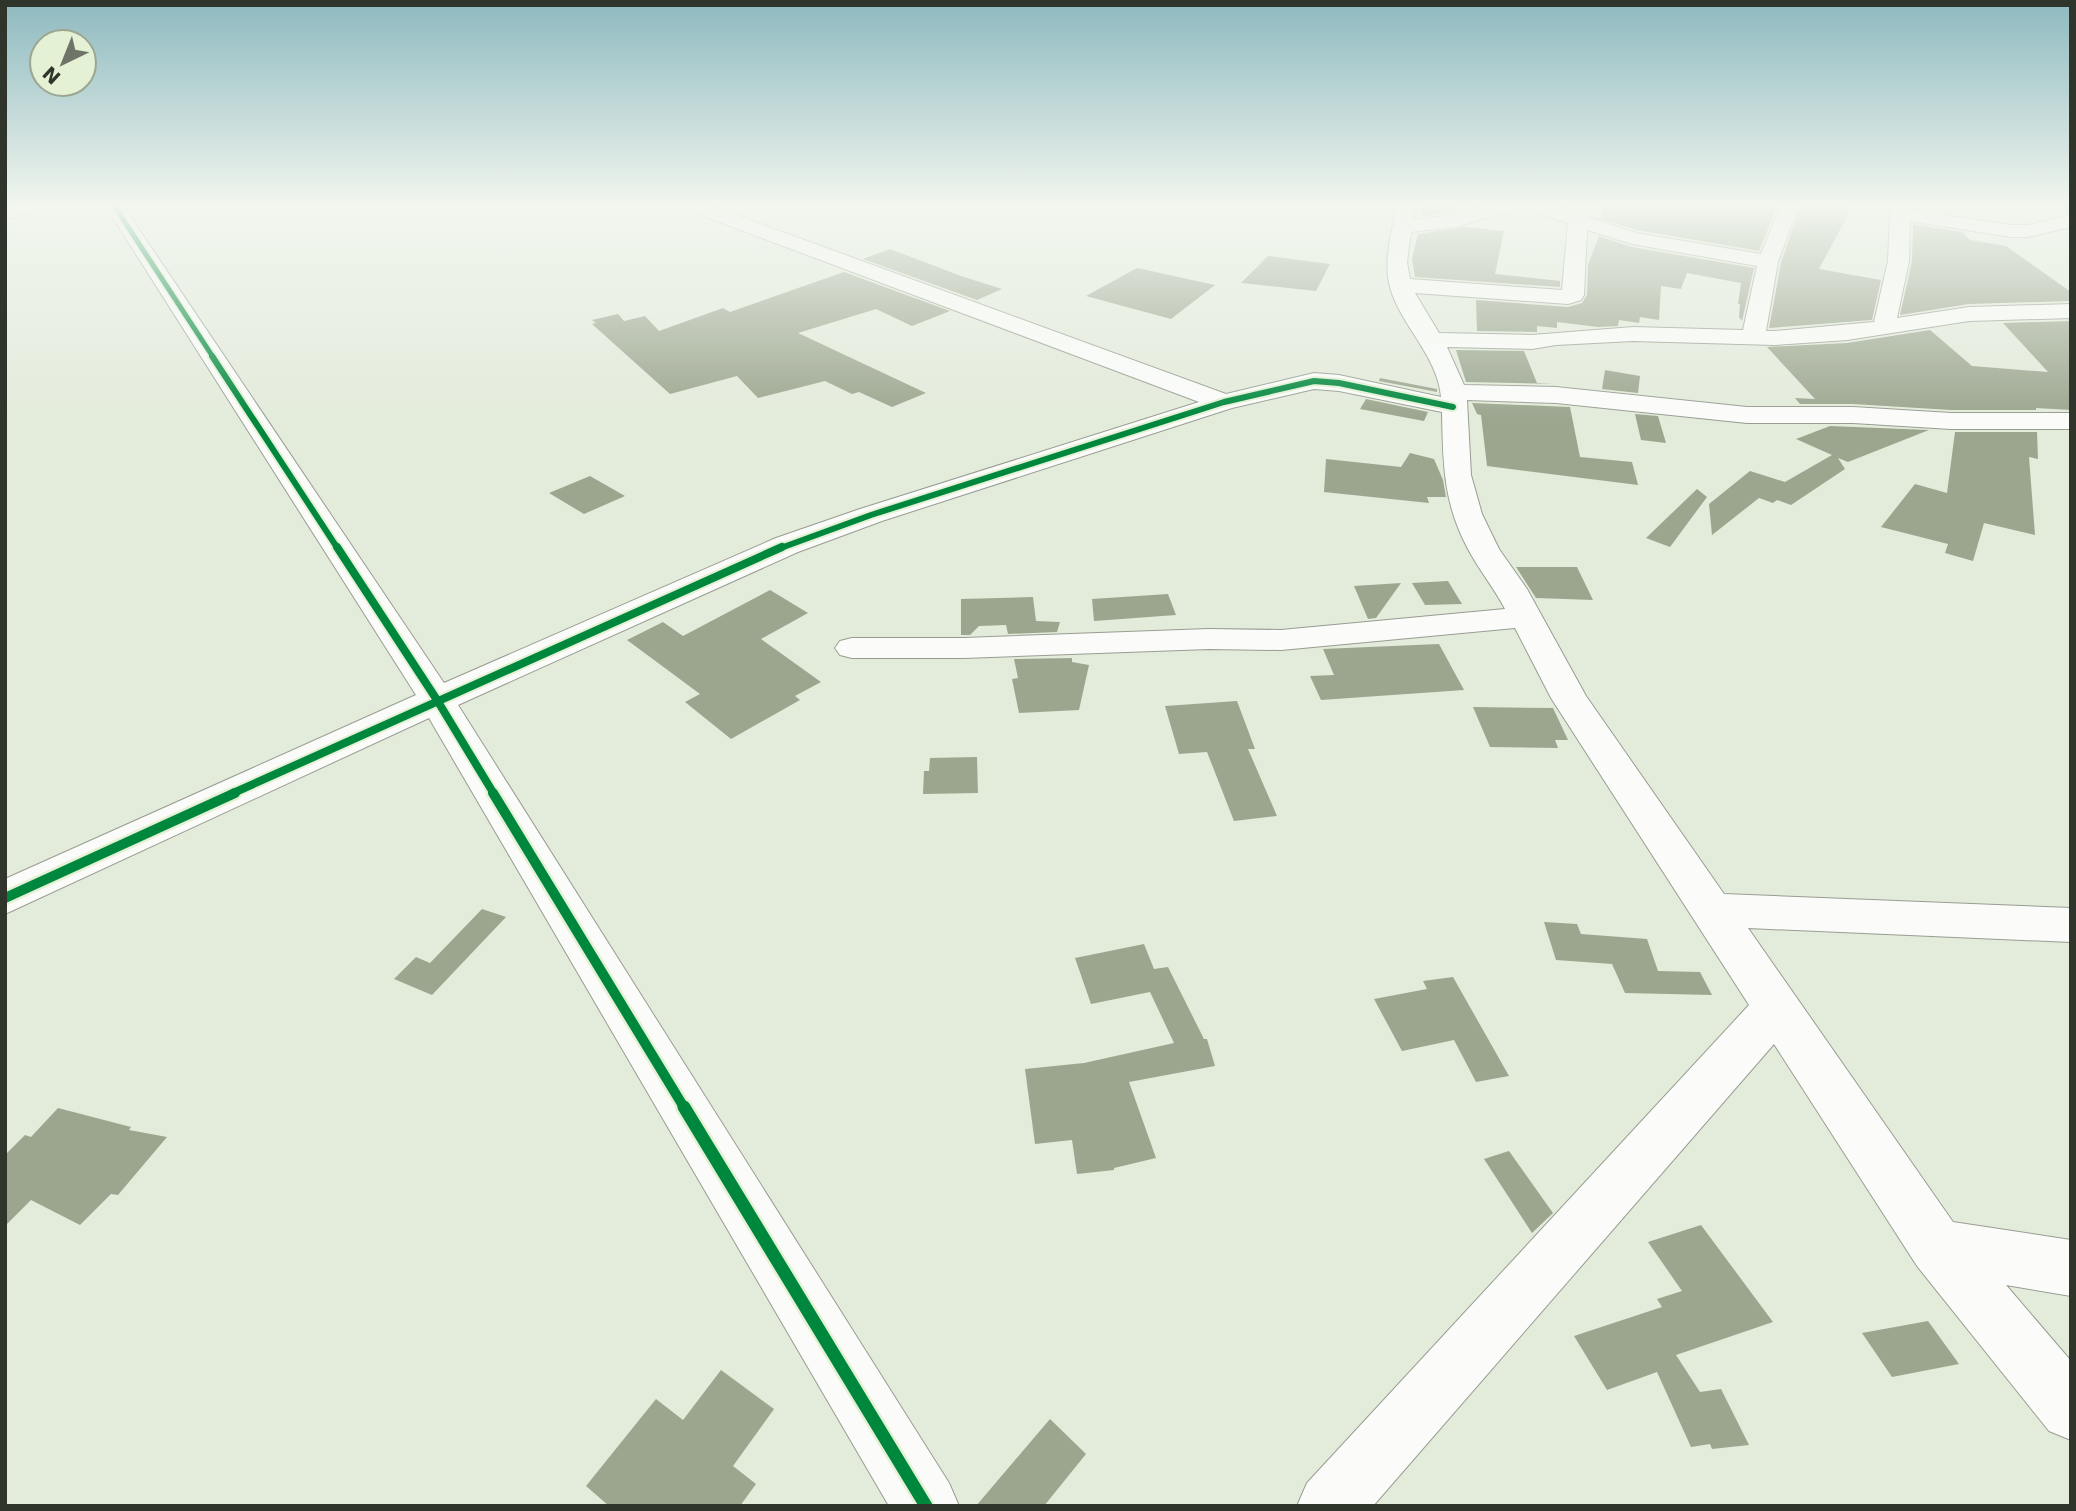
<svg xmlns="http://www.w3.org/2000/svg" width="2076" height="1511" font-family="'DejaVu Sans',sans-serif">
  <rect width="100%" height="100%" fill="#e3ebdb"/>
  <path fill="#9ca68f" d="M1427 207H1459L1458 211 1452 212 1422 216 1423 209Z
    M1603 207H1777L1759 251 1637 230 1601 219Z
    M1800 207H1852L1819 269 1881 280 1872 320 1769 328 1781 263Z
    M1913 224 1962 232 1970 240 2006 246 2071 292V301L1969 304 1900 315 1912 261Z
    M1466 227 1504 231 1495 274 1560 281V287L1415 277 1412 259 1418 234Z
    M1599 236 1632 247 1754 268 1742 321 1739 317 1740 304H1738L1741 283 1687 273 1681 289 1661 286 1659 320 1640 317 1639 323 1619 320 1618 326 1598 327 1557 322V328L1537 326V332L1477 331 1476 300 1568 307 1582 303 1587 295 1588 265Z
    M890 249 961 276 1002 289 977 300 863 259Z
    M1268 256 1330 264 1316 291 1241 283Z
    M1137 268 1151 271 1215 285 1171 319 1086 296Z
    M844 272 950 311 912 326 876 309 798 333 926 393 892 407 859 392 852 394 825 381 758 398 737 376 670 394 592 324 596 323 592 320 618 314 624 321 645 316 659 331 723 308 730 312Z
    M2071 321V410L2036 408V410H1951L1853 404H1800L1795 398 1815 399 1767 347 1847 343 1930 330 1972 366 2048 372 2003 323Z
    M1456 350 1524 351 1537 383 1555 384 1466 382Z
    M1605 370 1640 376 1638 393 1602 389Z
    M1380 378 1437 389V392L1379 381Z
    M1366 399 1428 412 1424 421 1360 409Z
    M1472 403 1570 407 1580 457 1632 462 1638 485 1487 466 1481 415 1477 414Z
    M1635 414 1658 416 1666 443 1641 440Z
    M1830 426 1929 430 1848 462 1838 458 1845 469 1791 505 1777 500 1773 503 1759 498 1712 535 1709 504 1750 471 1785 482 1832 455 1796 439Z
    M1955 432H2037L2038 459 2029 457 2035 535 1984 523 1973 561 1945 553 1948 544 1881 527 1915 484 1947 493Z
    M1410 453 1434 459 1443 480 1446 497H1427L1429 503 1324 492 1326 459 1401 467Z
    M590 476 625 496 584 514 549 493Z
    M1697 489 1707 497 1670 547 1646 538Z
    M1516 567H1577L1593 600 1536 598Z
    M1448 581 1462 604 1425 605 1412 583Z
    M1401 583 1376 618 1368 619 1354 586Z
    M770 590 808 613 761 639 821 682 795 696 800 700 731 739 685 702 700 694 627 640 663 622 683 636Z
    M1168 594 1176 615 1094 621 1092 599Z
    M1033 597 1036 621 1060 622 1057 632 1008 634 1006 625 979 626 970 635H961V599Z
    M1439 644 1464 690 1321 700 1310 676 1334 675 1323 649Z
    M1072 658V662L1089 665 1079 710 1019 713 1012 679 1018 678 1014 659Z
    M1237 701 1255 749H1248L1277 816 1234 821 1207 752 1179 754 1165 706Z
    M1473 707 1553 708 1568 740H1555L1558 748 1490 747Z
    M977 757 978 793 923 794 924 771H929L930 758Z
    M482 909 506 917 432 995 394 979 416 957 430 963Z
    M1544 922 1577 924 1581 934 1647 939 1658 971 1700 972 1712 995 1625 993 1612 964 1556 960Z
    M1144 944 1154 969 1168 967 1204 1039H1207L1215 1066 1129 1082 1156 1158 1114 1168V1170L1077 1174 1072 1140 1035 1144 1025 1069 1084 1063 1174 1043 1150 992 1091 1004 1075 958Z
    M1453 977 1509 1076 1476 1082 1454 1040 1402 1051 1374 999 1427 989 1423 981Z
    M58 1108 131 1127 129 1130 167 1137 118 1195 111 1194 80 1225 31 1200 5 1226V1155L25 1135 31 1137Z
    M1509 1151 1553 1213 1532 1233 1484 1159Z
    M1701 1225 1773 1322 1676 1355 1700 1392 1721 1389 1749 1445 1712 1449 1710 1444 1691 1447 1657 1372 1607 1390 1574 1336 1662 1307 1657 1299 1682 1291 1648 1242Z
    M1928 1321 1959 1364 1892 1377 1862 1333Z
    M721 1370 774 1409 733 1466 756 1484 740 1506H609L586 1486 656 1399 683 1420Z
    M1050 1419 1086 1454 1044 1506H976Z"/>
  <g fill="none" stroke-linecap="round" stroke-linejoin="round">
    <g stroke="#989d92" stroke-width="2">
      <path id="minor" d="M5 207H40L38 211 5 219Z
        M106 207H124L444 683 776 538 860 509 1199 402 690 211 688 207H714L1226 394 1314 373 1339 375 1441 397C1438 355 1397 322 1389 283 1384 258 1392 232 1396 207H1414L1413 220 1453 215 1479 207H1524L1522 211 1497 214 1456 227 1411 232 1407 262 1410 279 1562 290 1568 223 1532 211 1530 207H1558L1636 233 1761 254 1780 207H1798L1778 262 1766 331H1775L1874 322 1888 261 1890 214 1895 207H1913L1912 210 2011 225H2028L2071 215V227L2028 237H2011L1910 221 1909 261 1897 318 1969 307 2071 304V318L1969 321 1847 340 1775 345 1633 341 1556 345 1532 349 1447 347 1464 385 1556 387 1747 407H1853L1951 413H2071V429H1951L1853 423H1747L1556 403 1467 400 1471 475 1482 514 1499 549 1527 589 1586 696 1724 894 2071 908V942L1748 928 1953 1222 2071 1240V1296L2006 1285 2071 1361V1440L2049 1431 1917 1266 1774 1044 1373 1506H1297L1307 1483 1749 1005 1551 698 1515 628 1281 650 1209 649 964 658H852L840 655 835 648 840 641 852 638H964L1209 629 1281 630 1505 609C1494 588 1479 570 1468 549 1443 503 1443 463 1442 412L1339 391 1314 389 1232 408 882 521 798 552 458 705 949 1483 959 1506H889L429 718 5 914V879L416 695ZM1587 230 1632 244 1757 266 1743 330 1633 327 1532 335 1439 333 1415 293 1568 304 1581 300 1584 295Z"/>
    </g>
    <use href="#minor" fill="#fbfcfa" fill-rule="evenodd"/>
    <g stroke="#e4f1d5" stroke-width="8">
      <path id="cycleway-far4" d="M115 207 213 357"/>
    </g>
    <g stroke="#e4f1d5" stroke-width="10">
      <path id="cycleway-far3" d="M212 356 338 549
        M778 549 871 515 1224 402 1314 381 1339 383 1453 407"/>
    </g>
    <g stroke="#e4f1d5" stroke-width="12">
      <path id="cycleway-far2" d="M337 547 437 700 494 794
        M231 794 782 547"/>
    </g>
    <g stroke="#e4f1d5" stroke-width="15">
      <path id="cycleway-far1" d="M493 793 685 1109
        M5 898 235 793"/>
    </g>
    <g stroke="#e4f1d5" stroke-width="18">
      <path id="cycleway" d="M684 1107 926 1506"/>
    </g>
    <use href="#cycleway-far4" stroke="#00873e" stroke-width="5"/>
    <use href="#cycleway-far3" stroke="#00873e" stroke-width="6"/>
    <use href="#cycleway-far2" stroke="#00873e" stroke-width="8"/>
    <use href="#cycleway-far1" stroke="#00873e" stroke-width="10"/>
    <use href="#cycleway" stroke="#00873e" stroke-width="13"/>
  </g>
  <linearGradient id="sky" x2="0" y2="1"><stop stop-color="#8db9bf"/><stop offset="0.49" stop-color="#f2f6ef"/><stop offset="1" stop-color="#f2f6ef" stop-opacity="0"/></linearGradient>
  <rect width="2076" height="419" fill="url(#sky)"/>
  <rect width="2076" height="1511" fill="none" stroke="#2f352a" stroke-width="14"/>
  <g transform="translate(63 63) rotate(223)"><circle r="33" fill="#e4f1d5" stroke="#9ca691" stroke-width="2"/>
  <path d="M0-5L12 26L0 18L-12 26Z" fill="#6e7568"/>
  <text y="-10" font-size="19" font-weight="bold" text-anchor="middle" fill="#2f352a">N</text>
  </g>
</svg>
